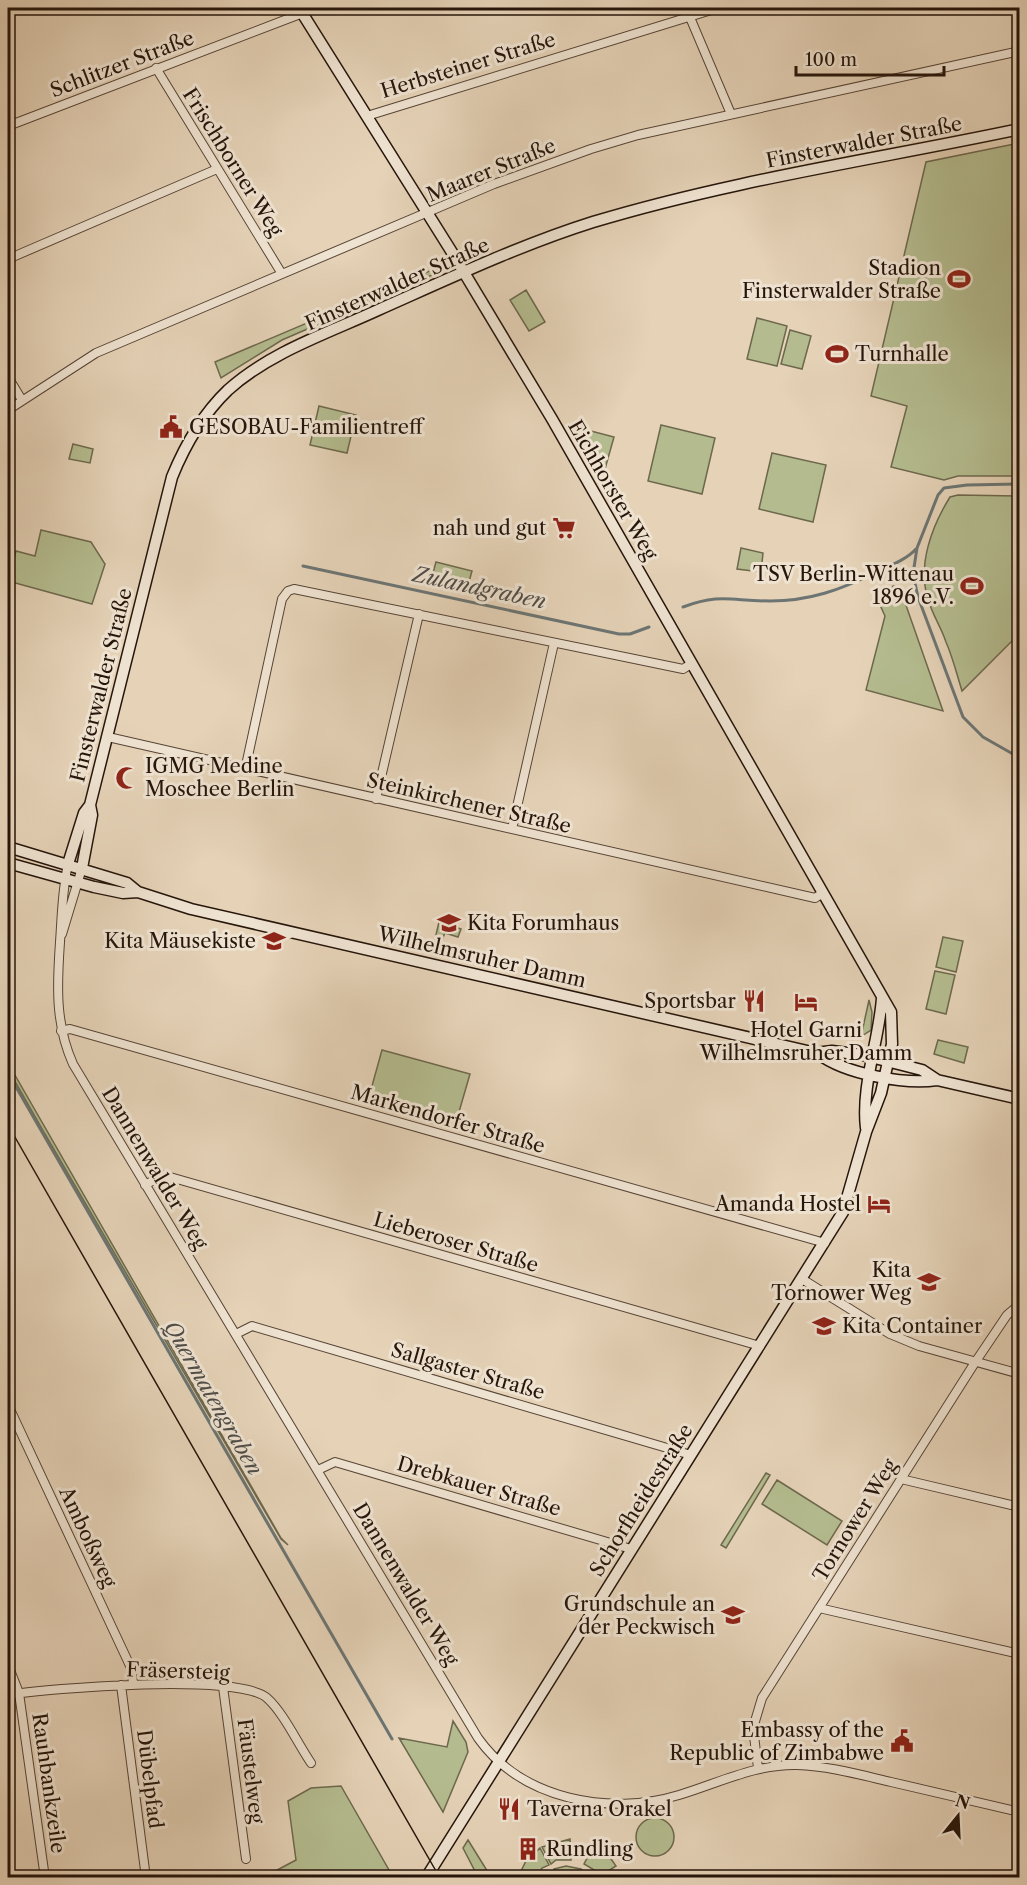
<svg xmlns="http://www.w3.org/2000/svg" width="1027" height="1885" font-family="'Libre Caslon Text',serif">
  <rect width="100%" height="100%" fill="#e5d2b7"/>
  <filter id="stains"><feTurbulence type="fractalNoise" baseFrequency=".00333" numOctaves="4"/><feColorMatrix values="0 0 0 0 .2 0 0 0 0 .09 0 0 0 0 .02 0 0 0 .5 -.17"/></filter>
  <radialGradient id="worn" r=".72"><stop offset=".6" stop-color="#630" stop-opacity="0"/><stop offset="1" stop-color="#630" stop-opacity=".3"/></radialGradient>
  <path fill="#b4bc8f" stroke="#6d684d" stroke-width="1.5" d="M1019 143V476H958L944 480 891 467 907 406 871 396 926 162Z
    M446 264 444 270 282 340 221 378 215 362Z
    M526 290 545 322 529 331 510 300Z
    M757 318 787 326 777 366 747 359Z
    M790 330 811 336 802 369 781 364Z
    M319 406 356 415 347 453 310 445Z
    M568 425 614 437 601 483Z
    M661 425 715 438 702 494 648 481Z
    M73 444 93 449 90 463 69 459Z
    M772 453 826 465 813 522 759 509Z
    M958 495 1020 496 1019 634 962 691C957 675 953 658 946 642 941 627 932 614 928 599 917 565 932 526 950 497Z
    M41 530 91 542 105 564 92 604 8 581 16 551 35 556Z
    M741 548 763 553 761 572 737 569Z
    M436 562 472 571 467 589 431 580Z
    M893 586 900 588 943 711 866 690 885 616 880 605Z
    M439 922 461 929 458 937 445 933 442 940 435 939Z
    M943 937 963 941 956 972 936 967Z
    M935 971 955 975 946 1014 926 1009Z
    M869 1000 872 1012 871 1030 862 1036 841 1032 842 1028 862 1032Z
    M938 1040 968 1047 964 1063 934 1054Z
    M382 1050 470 1074 454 1129 367 1104Z
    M8 1063 281 1538 288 1545 281 1539 42 1129 8 1069Z
    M766 1473 770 1475 726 1548 721 1545Z
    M777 1480 842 1521 827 1545 762 1504Z
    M453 1721 466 1742 468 1752 443 1812 399 1738 447 1747Z
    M341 1786 393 1877H264L296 1860 288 1801 311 1788Z
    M636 1837a19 19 0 1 1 38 0a19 19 0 1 1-38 0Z
    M570 1839 571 1860H556L551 1864 542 1847Z
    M468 1840 491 1877H478L463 1848Z
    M594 1845 609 1856 616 1866 599 1877 596 1871 584 1864Z
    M540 1848 549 1865 542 1868 536 1877H518L526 1861Z
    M566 1866 581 1869 591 1877H559L554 1869Z"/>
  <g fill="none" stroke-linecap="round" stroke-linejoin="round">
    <path stroke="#6c7573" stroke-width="3" d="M1020 484 967 485 944 488 938 495 917 548 913 574 918 597 963 717 983 737 1020 758
      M303 566 619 634H630L649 627
      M683 607C721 593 731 601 770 601 809 601 841 590 876 572 889 566 906 560 916 549
      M8 1073 392 1739"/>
    <g stroke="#564436" stroke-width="10">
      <path id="street" d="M686 8 731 114
        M156 68 282 274
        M367 116 718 8
        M8 126 316 8
        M8 259 217 169
        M8 377 22 400
        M8 410 96 353 494 184 591 149 638 135 1020 51
        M108 737 815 898 823 893
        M245 770 282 599 288 591 294 589 683 669 691 664
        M376 799 419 614
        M512 829 554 643
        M68 864C62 891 62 915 60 942 57 985 55 1024 73 1064L478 1738C522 1800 610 1816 679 1795 719 1783 755 1764 797 1765 829 1766 861 1775 891 1782 934 1792 977 1802 1020 1812
        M62 934 82 868
        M61 1031 70 1029 825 1243
        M145 1185 163 1175 760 1346
        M802 1279 890 1334 919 1346 1020 1374
        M236 1334 252 1326 691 1455
        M8 1405 132 1670 133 1685
        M318 1470 335 1462 631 1549
        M901 1479 1020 1507
        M819 1608 1020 1654
        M8 1665 19 1693 45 1878
        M121 1685 146 1878
        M223 1687 246 1859
        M8 1695C49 1688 240 1673 267 1698 283 1712 298 1744 311 1763
        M758 1768 753 1728 762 1698 974 1364 1007 1315 1020 1304"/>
    </g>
    <g stroke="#26150b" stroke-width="13">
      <path id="secondary" d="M299 8 453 254 552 419 891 1012 892 1044 881 1093 866 1132 843 1212 426 1878
        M8 847 127 883 138 892
        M8 863 94 887 123 893 138 892 191 909 816 1053 832 1051 863 1055 922 1070 937 1080 1020 1099
        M68 864 84 813 90 805
        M82 868 92 815 90 805 172 477C185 445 203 414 228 390 270 352 328 333 378 310 448 279 520 245 593 222 732 180 878 159 1020 129
        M819 1054C845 1074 906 1085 937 1080
        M866 1128C861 1085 879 1041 882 998"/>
    </g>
    <use href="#street" stroke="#eee2d0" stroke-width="8"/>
    <use href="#secondary" stroke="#eee2d0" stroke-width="10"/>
    <path stroke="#26150b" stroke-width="1.5" d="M8 1125 440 1878"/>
  </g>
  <defs>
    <g id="stadium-bare" transform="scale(1.8)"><path d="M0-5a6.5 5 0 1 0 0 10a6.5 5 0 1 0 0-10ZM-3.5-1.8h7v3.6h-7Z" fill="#8f2418" stroke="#eee2d0" stroke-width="2.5" paint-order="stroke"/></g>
    <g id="civic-bare" transform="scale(1.8)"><path d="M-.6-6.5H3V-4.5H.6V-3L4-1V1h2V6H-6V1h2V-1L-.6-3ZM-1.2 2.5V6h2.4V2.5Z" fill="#8f2418" stroke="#eee2d0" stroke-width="2.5" paint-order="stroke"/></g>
    <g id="supermarket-bare" transform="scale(1.8)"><path d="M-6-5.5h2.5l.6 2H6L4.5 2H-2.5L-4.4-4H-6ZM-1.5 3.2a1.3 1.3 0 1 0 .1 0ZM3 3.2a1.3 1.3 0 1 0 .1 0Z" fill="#8f2418" stroke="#eee2d0" stroke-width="2.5" paint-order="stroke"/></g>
    <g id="mosque-bare" transform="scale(1.8)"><path d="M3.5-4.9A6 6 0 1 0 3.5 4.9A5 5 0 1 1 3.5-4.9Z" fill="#8f2418" stroke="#eee2d0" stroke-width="2.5" paint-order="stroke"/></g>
    <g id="school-bare" transform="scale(1.8)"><path d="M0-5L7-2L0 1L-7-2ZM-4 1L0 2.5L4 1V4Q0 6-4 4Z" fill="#8f2418" stroke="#eee2d0" stroke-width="2.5" paint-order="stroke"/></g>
    <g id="restaurant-bare" transform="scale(1.8)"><path d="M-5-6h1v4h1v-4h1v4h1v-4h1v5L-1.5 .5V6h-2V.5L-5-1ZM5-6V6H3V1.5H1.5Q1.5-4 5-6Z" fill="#8f2418" stroke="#eee2d0" stroke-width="2.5" paint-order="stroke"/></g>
    <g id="hotel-bare" transform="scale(1.8)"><path d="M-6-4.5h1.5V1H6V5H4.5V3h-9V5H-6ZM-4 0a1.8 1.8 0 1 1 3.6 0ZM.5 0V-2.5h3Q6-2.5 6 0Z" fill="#8f2418" stroke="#eee2d0" stroke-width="2.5" paint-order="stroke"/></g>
    <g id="building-bare" transform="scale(1.8)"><path d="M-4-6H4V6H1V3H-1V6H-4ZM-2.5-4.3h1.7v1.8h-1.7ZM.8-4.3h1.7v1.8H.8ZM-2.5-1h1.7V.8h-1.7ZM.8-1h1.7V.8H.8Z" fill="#8f2418" stroke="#eee2d0" stroke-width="2.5" paint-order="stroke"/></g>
  </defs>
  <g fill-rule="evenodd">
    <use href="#stadium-bare" x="959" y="279"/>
    <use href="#stadium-bare" x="837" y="354"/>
    <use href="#civic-bare" x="171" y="427"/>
    <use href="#supermarket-bare" x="564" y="528"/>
    <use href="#stadium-bare" x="972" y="586"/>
    <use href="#mosque-bare" x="127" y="778"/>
    <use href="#school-bare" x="449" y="923"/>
    <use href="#school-bare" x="274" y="941"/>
    <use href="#restaurant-bare" x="754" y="1001"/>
    <use href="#hotel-bare" x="806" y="1002"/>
    <use href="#hotel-bare" x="879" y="1204"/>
    <use href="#school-bare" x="929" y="1282"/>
    <use href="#school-bare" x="824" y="1326"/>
    <use href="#school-bare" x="733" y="1615"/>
    <use href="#civic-bare" x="902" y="1741"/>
    <use href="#restaurant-bare" x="509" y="1809"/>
    <use href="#building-bare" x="528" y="1849"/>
  </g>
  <g text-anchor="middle" stroke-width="6" stroke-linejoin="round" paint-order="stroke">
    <g font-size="20" fill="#26150b" stroke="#eee2d0">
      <text transform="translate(122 64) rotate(-21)" y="7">Schlitzer Straße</text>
      <text transform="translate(468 65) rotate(-17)" y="7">Herbsteiner Straße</text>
      <text transform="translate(864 142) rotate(-11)" y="7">Finsterwalder Straße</text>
      <text transform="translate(233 162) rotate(58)" y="7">Frischborner Weg</text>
      <text transform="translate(491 170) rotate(-22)" y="7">Maarer Straße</text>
      <text transform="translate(397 284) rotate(-24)" y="7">Finsterwalder Straße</text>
      <text transform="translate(613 490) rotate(60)" y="7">Eichhorster Weg</text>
      <text transform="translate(101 685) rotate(-76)" y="7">Finsterwalder Straße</text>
      <text transform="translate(469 803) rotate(13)" y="7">Steinkirchener Straße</text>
      <text transform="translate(482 957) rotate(13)" y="7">Wilhelmsruher Damm</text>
      <text transform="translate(448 1119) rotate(16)" y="7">Markendorfer Straße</text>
      <text transform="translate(155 1168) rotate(59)" y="7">Dannenwalder Weg</text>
      <text transform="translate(456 1242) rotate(16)" y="7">Lieberoser Straße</text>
      <text transform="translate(468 1371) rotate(16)" y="7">Sallgaster Straße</text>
      <text transform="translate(479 1486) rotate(16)" y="7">Drebkauer Straße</text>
      <text transform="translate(641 1500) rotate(-58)" y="7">Schorfheidestraße</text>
      <text transform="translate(855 1520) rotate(-58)" y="7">Tornower Weg</text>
      <text transform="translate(88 1537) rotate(65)" y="7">Amboßweg</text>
      <text transform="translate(406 1584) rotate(59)" y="7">Dannenwalder Weg</text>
      <text transform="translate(178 1671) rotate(2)" y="7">Fräsersteig</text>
      <text transform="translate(251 1771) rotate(83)" y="7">Fäustelweg</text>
      <text transform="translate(150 1779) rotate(83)" y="7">Dübelpfad</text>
      <text transform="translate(49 1783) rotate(82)" y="7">Rauhbankzeile</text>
    </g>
    <g font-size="20" fill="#26150b" stroke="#eee2d0" text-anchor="end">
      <text x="941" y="275">Stadion<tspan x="941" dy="23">Finsterwalder Straße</tspan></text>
      <text x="855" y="361" text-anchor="start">Turnhalle</text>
      <text x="189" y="434" text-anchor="start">GESOBAU-Familientreff</text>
      <text x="546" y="535">nah und gut</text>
      <text x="954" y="581">TSV Berlin-Wittenau<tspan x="954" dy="23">1896 e.V.</tspan></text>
      <text x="145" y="773" text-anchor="start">IGMG Medine<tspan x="145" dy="23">Moschee Berlin</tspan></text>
      <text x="467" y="930" text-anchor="start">Kita Forumhaus</text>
      <text x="256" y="948">Kita Mäusekiste</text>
      <text x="736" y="1008">Sportsbar</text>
      <text x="806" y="1037" text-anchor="middle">Hotel Garni<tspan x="806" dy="23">Wilhelmsruher Damm</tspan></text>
      <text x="861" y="1211">Amanda Hostel</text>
      <text x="911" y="1277">Kita<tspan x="911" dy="23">Tornower Weg</tspan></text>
      <text x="842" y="1333" text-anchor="start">Kita Container</text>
      <text x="715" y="1611">Grundschule an<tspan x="715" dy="23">der Peckwisch</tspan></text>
      <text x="884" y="1737">Embassy of the<tspan x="884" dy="23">Republic of Zimbabwe</tspan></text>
      <text x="527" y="1816" text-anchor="start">Taverna Orakel</text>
      <text x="546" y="1856" text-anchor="start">Rundling</text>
    </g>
    <g font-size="21" font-style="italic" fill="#4f4d48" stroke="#eee2d0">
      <text transform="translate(479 588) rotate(12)" y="7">Zulandgraben</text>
      <text transform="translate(213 1398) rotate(60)" y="7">Quermatengraben</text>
    </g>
  </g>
  <rect width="1027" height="1885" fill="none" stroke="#e5d2b7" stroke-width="30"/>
  <rect x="9" y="9" width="1009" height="1867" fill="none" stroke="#26150b" stroke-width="3"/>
  <rect x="15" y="15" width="997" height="1855" fill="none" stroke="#26150b" stroke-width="1.5"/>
  <g transform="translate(958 1816) rotate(18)" stroke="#eee2d0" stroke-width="4.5" paint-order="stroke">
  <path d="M0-4.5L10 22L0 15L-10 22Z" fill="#26150b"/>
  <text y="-9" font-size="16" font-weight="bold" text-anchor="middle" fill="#26150b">N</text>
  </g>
  <path d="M796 66v9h148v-9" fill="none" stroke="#26150b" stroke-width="3"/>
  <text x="805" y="66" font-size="18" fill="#26150b" stroke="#eee2d0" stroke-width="4.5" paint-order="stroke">100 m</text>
  <rect width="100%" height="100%" filter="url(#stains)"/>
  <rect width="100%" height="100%" fill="url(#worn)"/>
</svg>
